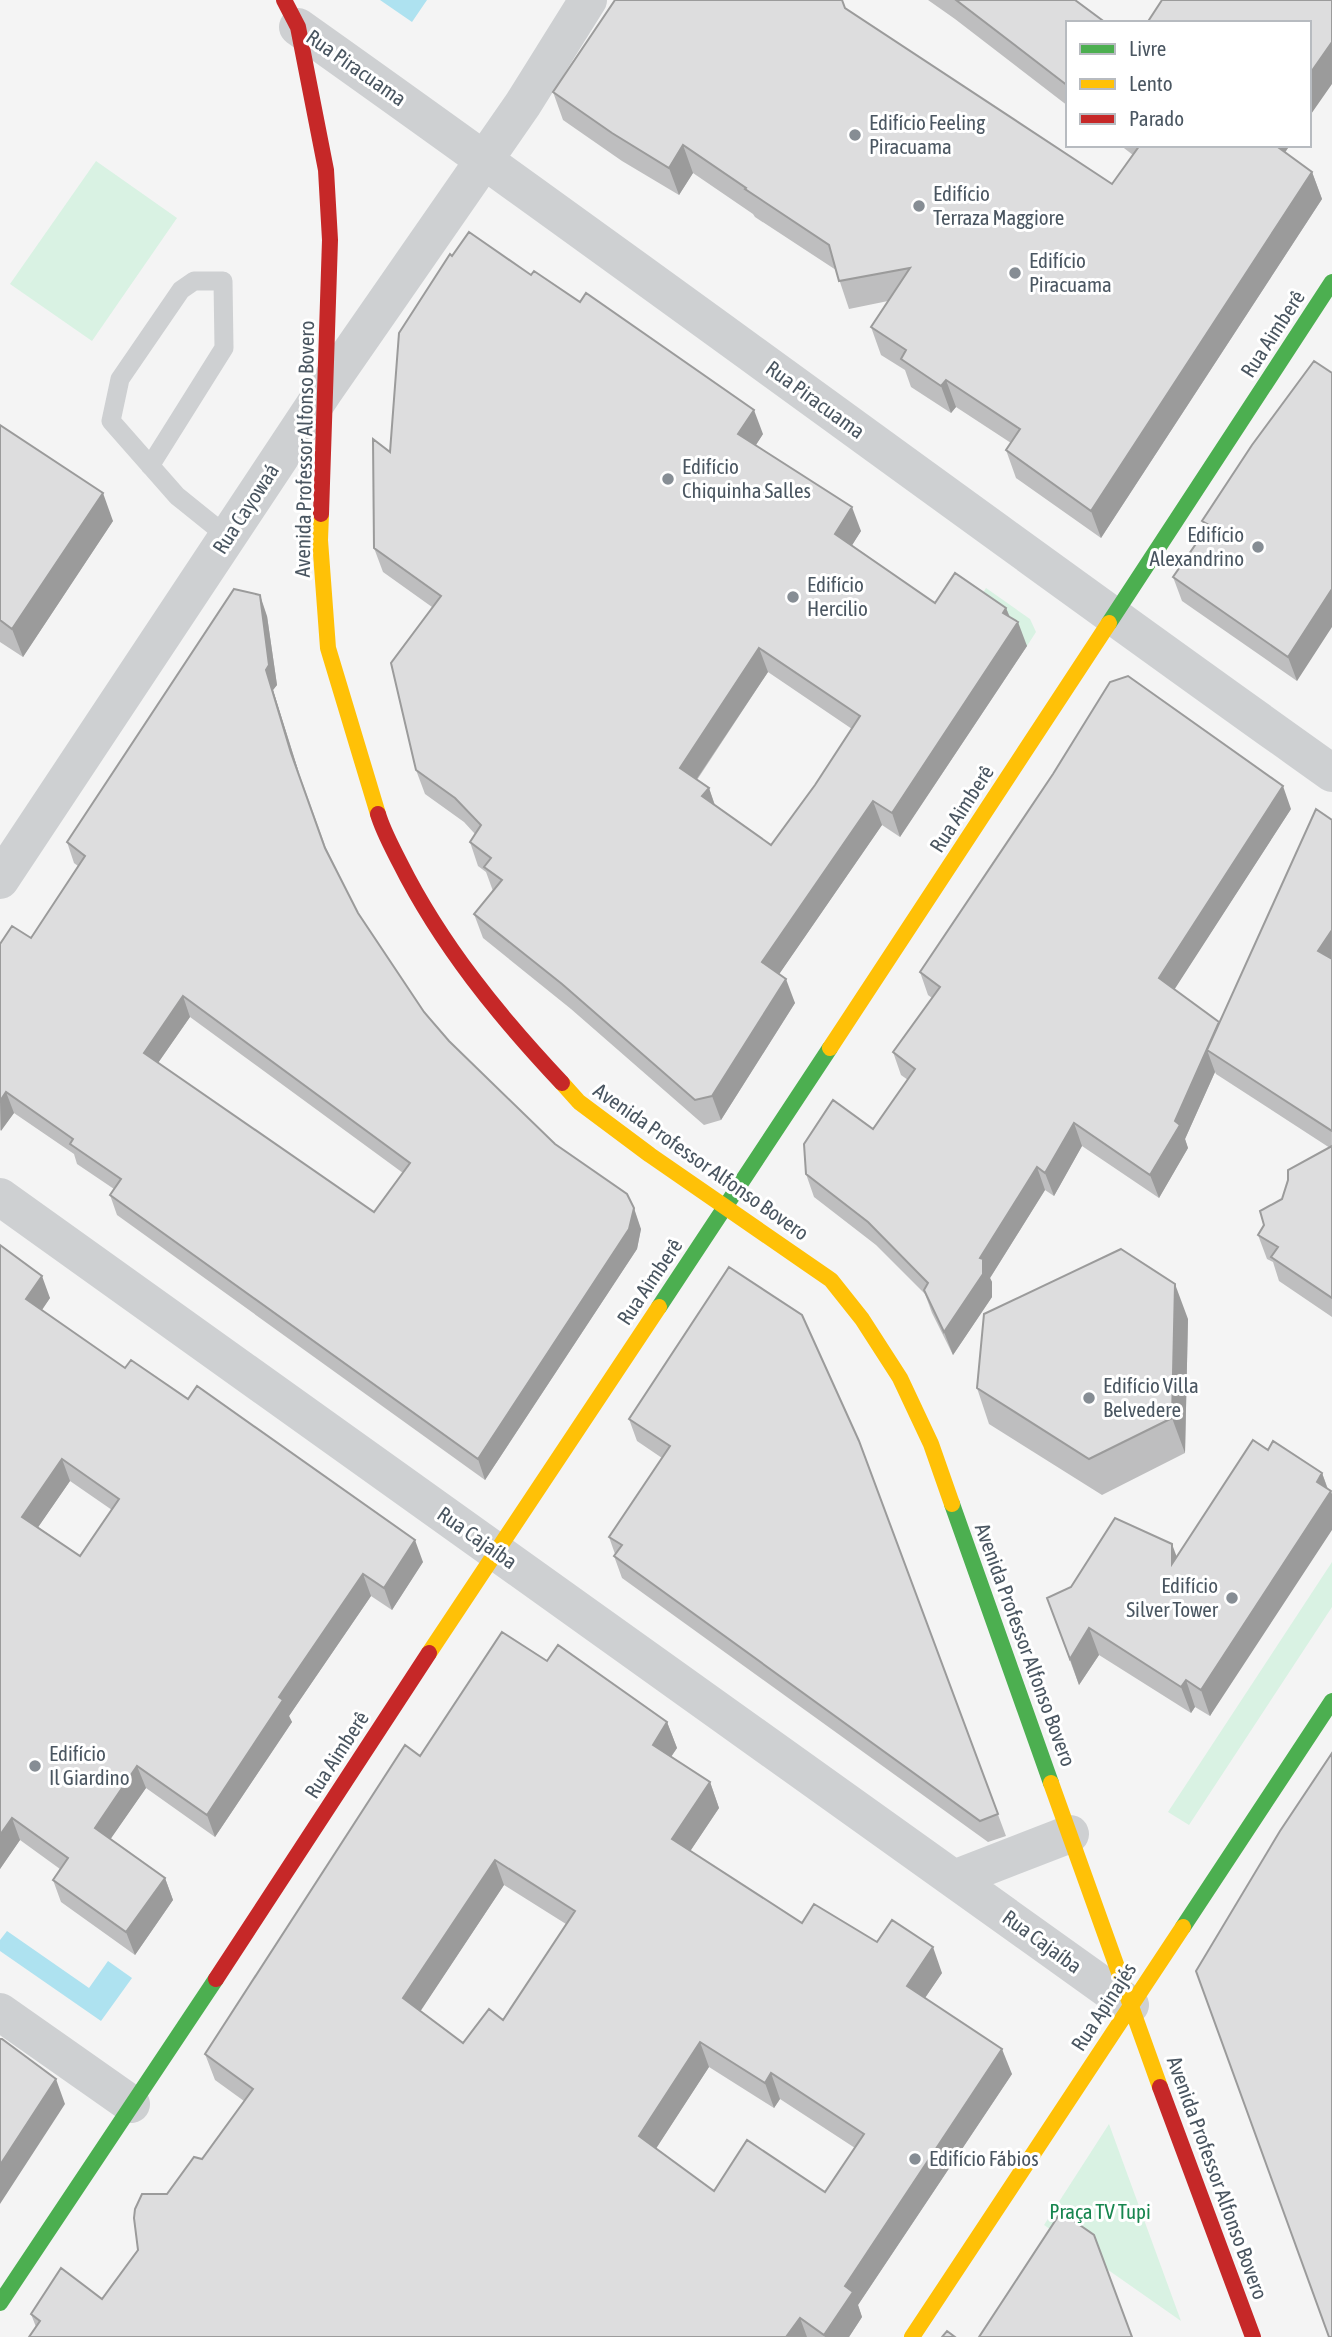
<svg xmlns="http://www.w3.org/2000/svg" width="1332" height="2337" font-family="'Asap Condensed',sans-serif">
  <rect width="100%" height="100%" fill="#f4f4f4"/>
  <path fill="#d9f2e3" d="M96 161 177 218 92 341 10 284Z
    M986 588 1030 619 1036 632 1027 646 971 612Z
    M1332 1562V1607L1189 1825 1168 1812Z
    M1109 2124 1181 2321 1044 2225Z"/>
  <path fill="#aee2f0" d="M380 0H427L412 22Z
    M7 1931 89 1988 108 1961 132 1978 101 2021 0 1951V1940Z"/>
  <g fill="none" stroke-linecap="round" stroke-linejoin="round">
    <path stroke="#ced0d2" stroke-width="19" d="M150 466 224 348 223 281H194L181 290 120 379 111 421 177 496 228 537"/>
    <path stroke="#ced0d2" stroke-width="38" d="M298 27C645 273 986 527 1332 773
      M0 880 324 391 523 104 588 0
      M0 1197 1130 2005
      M954 1879 1070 1834
      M0 2012 131 2104"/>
    <path stroke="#4caf50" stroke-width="16" d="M1109 623 1332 282
      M659 1307 830 1048
      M952 1504 1051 1783
      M1183 1927 1332 1701
      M0 2303 216 1979"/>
    <path stroke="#ffc107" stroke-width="16" d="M321 514 320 540 328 648 378 814
      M830 1048 1109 623
      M562 1083 579 1102 650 1155 831 1280 862 1319 900 1378 931 1444 952 1504
      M429 1653 659 1307
      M1051 1783 1160 2087
      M912 2337 1183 1927"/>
    <path stroke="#c62828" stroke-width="16" d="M284 0 298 27 326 170 330 240 321 514
      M378 814C383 831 392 847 400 863 441 945 499 1016 562 1083
      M216 1979 429 1653
      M1160 2087 1253 2337"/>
  </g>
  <path fill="#bebebf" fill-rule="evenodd" d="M928 0H1075L1068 23V106L955 19Z
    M845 8 1112 184 1133 155 1120 145H1290L1285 152 1312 172 1322 199 1101 538 1016 478 1006 450 1011 443 956 407 951 413 911 387 905 370 881 355 871 327 888 301 849 309 836 270 755 217 753 214 693 173 679 195 622 161 563 120 553 92Z
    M1332 373 1297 681 1182 601 1173 577 1205 529 1202 521Z
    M0 425 113 521 23 657 0 642Z
    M763 434 755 446 861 531 852 545 935 603 1006 608 1010 617 1027 646 900 837 882 825 779 974 795 1003 721 1120 704 1125 571 1009 483 938 474 914 493 891 486 872 478 866 470 842 475 834 464 822 425 794 416 770 432 607 383 572 374 548 390 452ZM768 672 852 729 815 785 771 845 715 805 709 788 697 780Z
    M267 616 277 685 273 690 299 773 326 848 358 913 424 1012 449 1041 641 1229 637 1249 485 1480 117 1215 110 1195 114 1189 77 1164 74 1154 14 1113 0 1131V944L31 938 78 866 74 863 67 842ZM190 1017 403 1173 374 1212 158 1063Z
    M1291 809 1174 989 1219 1023 1332 820V1317L1279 1281 1273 1262 1267 1259 1258 1235 1282 1199 1330 1148 1216 1074 1215 1072 1185 1139 1188 1148 1159 1198 1082 1146 1054 1196 1045 1190 990 1278 992 1282V1297L953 1355 932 1313 925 1294 876 1245 814 1197 806 1174 873 1129 908 1080 901 1075 893 1052 932 998 928 995 920 972Z
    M0 1245 50 1298 41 1310 125 1368 423 1562 392 1610 371 1596 289 1716 292 1722 215 1837 146 1788 110 1839 165 1878 173 1900 135 1955 61 1902 53 1880 60 1869 20 1840 0 1869ZM70 1481 112 1510 80 1556 38 1527Z
    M1188 1319 1185 1453 1102 1495 989 1424 977 1388Z
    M629 1419 859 1441 1006 1836 988 1842 622 1578 614 1556 615 1554 609 1537 662 1458 637 1441Z
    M1268 1450 1322 1473 1328 1489 1210 1716 1195 1707 1191 1713 1099 1655 1079 1685 1047 1598 1177 1557Z
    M547 1661 667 1722 677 1748 671 1757 710 1782 719 1808 690 1851 802 1923 877 1942 942 1973 925 1998 1012 2074 858 2305 862 2317 849 2337H29L36 2327 31 2314 102 2299 138 2250 167 2194 202 2159 244 2101 215 2080 205 2054 420 1756ZM504 1885 566 1924 503 2020 463 2043 420 2011ZM709 2067 774 2108 780 2099 855 2148 825 2192 714 2191 656 2148Z"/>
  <path fill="#9b9b9b" d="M1332 42V84L1309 117V75Z
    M683 145 693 173 679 195 669 168Z
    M1268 145H1290L1276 166Z
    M1312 172 1322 199 1101 538 1091 511Z
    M946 380 956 407 951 413 941 386Z
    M754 410 763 434 747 459 738 434Z
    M103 493 113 521 23 657 12 629Z
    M852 507 861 531 844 558 835 534Z
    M1332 589V627L1297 681 1288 657Z
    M260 595 267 616 277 685 273 690 299 773 291 753 266 670Z
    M1006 608 1014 628 1018 622 1027 646 900 837 892 813Z
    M759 648 768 672 688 792 680 768Z
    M1283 786 1291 809 1167 1001 1159 978Z
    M709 788 717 812 702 796Z
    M873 801 882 825 771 986 762 962Z
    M1332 930V967L1318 951Z
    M786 979 795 1003 721 1120 712 1096Z
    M183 996 190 1017 151 1073 144 1053Z
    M1219 1022 1207 1050 1215 1072 1185 1139 1188 1148 1159 1198 1150 1175Z
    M6 1092 14 1113 1 1131 0 1101Z
    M1074 1123 1082 1146 1054 1196 1045 1173Z
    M1037 1167 1045 1190 990 1278 992 1282V1297L953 1355 944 1332 980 1258Z
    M634 1208 641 1229 637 1249 485 1480 478 1459Z
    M42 1276 50 1298 34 1322 26 1299Z
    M1175 1284 1188 1319 1185 1453 1172 1418Z
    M62 1459 70 1481 30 1539 22 1517Z
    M1322 1473 1329 1493 1331 1491 1332 1494V1530L1210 1716 1201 1690Z
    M415 1540 423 1562 392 1610 384 1588Z
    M1172 1544 1182 1571 1172 1564Z
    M363 1574 371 1596 289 1716 292 1722 215 1837 207 1815 279 1697Z
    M1089 1628 1099 1655 1079 1685 1070 1659Z
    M1186 1680 1195 1707 1191 1713 1181 1687Z
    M667 1722 677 1748 662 1770 653 1745Z
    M137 1766 146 1788 103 1850 95 1828Z
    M710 1782 719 1808 681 1865 672 1839Z
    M12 1818 20 1840 0 1869V1835Z
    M495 1860 504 1885 412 2024 403 1998Z
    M165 1878 173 1900 135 1955 126 1932Z
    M933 1947 942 1973 916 2011 907 1986Z
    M700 2042 709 2067 648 2161 639 2136Z
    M1002 2049 1012 2074 858 2305 862 2317 849 2337H825L824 2335 845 2286Z
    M771 2073 780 2099 774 2108 765 2083Z
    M56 2079 65 2104 0 2204V2165Z
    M800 2318 807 2337H786Z"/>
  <path fill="#ddddde" stroke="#9b9b9b" stroke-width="2" fill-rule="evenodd" d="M615 0H842L845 8 1112 184 1140 145H1275L1312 172 1091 511 1006 450 1020 429 946 380 941 386 901 359 906 350 871 327 910 268 839 281 829 245 745 189 746 188 683 145 669 168 612 133 553 92Z
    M956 0H1075L1106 23H1068V86Z
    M1162 0H1332V42L1309 75V23H1147Z
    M469 232 531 275 534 271 580 302 586 293 754 410 738 434 852 507 835 534 935 603 955 573 1006 608 1003 613 1018 622 892 813 873 801 762 962 786 979 712 1096 695 1100 562 984 474 914 502 880 484 867 491 858 470 842 481 825 455 798 416 770 391 663 441 596 374 548 373 439 390 452 399 333 450 254 452 256ZM759 648 860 716 815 785 771 845 702 796 709 788 680 768Z
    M1314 361 1332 373V589L1288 657 1173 577 1209 525 1202 521 1252 445Z
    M0 425 103 493 12 629 0 620Z
    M234 589 260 595 269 665 266 670 291 753 325 848 358 913 424 1012 449 1041 555 1144 627 1194 634 1208 629 1229 478 1459 110 1195 121 1179 70 1144 73 1139 6 1092 0 1101V944L12 926 31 938 85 856 67 842ZM183 996 410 1163 374 1212 144 1053Z
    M1128 676 1283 786 1159 978 1219 1022 1175 1121 1180 1125 1150 1175 1074 1123 1045 1173 1037 1167 980 1258 983 1259V1274L944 1332 924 1290 928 1283 868 1222 806 1174 804 1144 833 1100 873 1129 915 1069 893 1052 940 987 920 972 1053 774 1110 682Z
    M1316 809 1332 820V930L1318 951 1332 959V1131L1207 1050Z
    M1332 1146V1298L1271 1257 1278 1247 1258 1235 1264 1225 1260 1211 1282 1199 1288 1180V1170Z
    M0 1245 42 1276 26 1299 125 1368 131 1360 188 1399 197 1386 415 1540 384 1588 363 1574 279 1697 283 1700 207 1815 137 1766 95 1828 165 1878 126 1932 53 1880 68 1858 12 1818 0 1835ZM62 1459 119 1499 80 1556 22 1517Z
    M1121 1249 1175 1284 1172 1418 1089 1459 977 1388 984 1314Z
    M729 1267 802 1315 859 1441 998 1814 980 1821 614 1556 622 1545 609 1537 670 1446 629 1419Z
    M1253 1440 1268 1450 1273 1441 1322 1473 1317 1482 1331 1491 1201 1690 1186 1680 1181 1687 1089 1628 1070 1659 1047 1598 1071 1587 1115 1518 1172 1544V1564Z
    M502 1632 547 1661 558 1645 667 1722 653 1745 710 1782 672 1839 802 1923 814 1904 877 1942 892 1920 933 1947 907 1986 1002 2049 845 2286 853 2292 824 2335 800 2318 786 2337H29L40 2321 31 2314 61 2268 102 2299 138 2250 134 2218 135 2209 142 2194H167L194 2157 202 2159 253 2089 205 2054 405 1745 420 1756ZM495 1860 575 1911 503 2020 489 2009 463 2043 403 1998ZM700 2042 765 2083 771 2073 864 2134 825 2192 747 2140 714 2191 639 2136Z
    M1332 1753V2337H1329L1196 1971 1280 1831Z
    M0 2039H2L56 2079 0 2165Z
    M1061 2212 1094 2235 1132 2337H979Z
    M947 2331 955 2337H942Z"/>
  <g fill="#868d94" stroke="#fff" stroke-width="2.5">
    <circle cx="855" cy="135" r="7"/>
    <circle cx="919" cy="206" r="7"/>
    <circle cx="1015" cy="273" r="7"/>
    <circle cx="668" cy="479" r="7"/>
    <circle cx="1258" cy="547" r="7"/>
    <circle cx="793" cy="597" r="7"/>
    <circle cx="1089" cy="1398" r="7"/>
    <circle cx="1232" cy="1598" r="7"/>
    <circle cx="35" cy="1766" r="7"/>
    <circle cx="915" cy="2159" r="7"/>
  </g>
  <g text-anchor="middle" stroke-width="6" stroke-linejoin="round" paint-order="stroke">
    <g font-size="21" fill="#4a5661" stroke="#fff">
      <text transform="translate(356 68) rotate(35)" y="7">Rua Piracuama</text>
      <text transform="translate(1273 334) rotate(-57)" y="7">Rua Aimberê</text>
      <text transform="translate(815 400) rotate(36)" y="7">Rua Piracuama</text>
      <text transform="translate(305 449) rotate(-89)" y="7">Avenida Professor Alfonso Bovero</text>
      <text transform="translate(246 509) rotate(-57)" y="7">Rua Cayowaá</text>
      <text transform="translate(962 809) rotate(-57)" y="7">Rua Aimberê</text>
      <text transform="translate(701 1162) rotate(35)" y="7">Avenida Professor Alfonso Bovero</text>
      <text transform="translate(650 1282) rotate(-56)" y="7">Rua Aimberê</text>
      <text transform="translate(477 1538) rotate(35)" y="7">Rua Cajaíba</text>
      <text transform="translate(1025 1645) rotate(70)" y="7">Avenida Professor Alfonso Bovero</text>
      <text transform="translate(337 1755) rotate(-57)" y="7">Rua Aimberê</text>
      <text transform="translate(1042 1942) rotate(36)" y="7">Rua Cajaíba</text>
      <text transform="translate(1104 2007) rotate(-57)" y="7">Rua Apinajés</text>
      <text transform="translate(1217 2178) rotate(70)" y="7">Avenida Professor Alfonso Bovero</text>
    </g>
    <g font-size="21" fill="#4a5661" stroke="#fff" text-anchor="start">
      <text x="869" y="130">Edifício Feeling<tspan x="869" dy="24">Piracuama</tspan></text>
      <text x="933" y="201">Edifício<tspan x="933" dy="24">Terraza Maggiore</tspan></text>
      <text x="1029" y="268">Edifício<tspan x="1029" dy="24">Piracuama</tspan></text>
      <text x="682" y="474">Edifício<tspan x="682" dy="24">Chiquinha Salles</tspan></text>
      <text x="1244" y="542" text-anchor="end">Edifício<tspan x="1244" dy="24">Alexandrino</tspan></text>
      <text x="807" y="592">Edifício<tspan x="807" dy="24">Hercilio</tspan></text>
      <text x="1103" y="1393">Edifício Villa<tspan x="1103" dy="24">Belvedere</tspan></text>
      <text x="1218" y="1593" text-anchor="end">Edifício<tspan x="1218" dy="24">Silver Tower</tspan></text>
      <text x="49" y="1761">Edifício<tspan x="49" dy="24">Il Giardino</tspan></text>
      <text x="929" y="2166">Edifício Fábios</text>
    </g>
    <g font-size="21" fill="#17864f" stroke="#fff">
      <text x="1100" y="2219">Praça TV Tupi</text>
    </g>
  </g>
  <rect x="1066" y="21" width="245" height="126" fill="#ffffff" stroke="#b7bbc0" stroke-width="2"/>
  <rect x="1080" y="44" width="35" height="10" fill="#4caf50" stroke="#b7bbc0" stroke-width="2"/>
  <text x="1129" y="56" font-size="21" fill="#4a5661">Livre</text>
  <rect x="1080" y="79" width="35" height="10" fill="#ffc107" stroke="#b7bbc0" stroke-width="2"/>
  <text x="1129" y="91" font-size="21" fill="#4a5661">Lento</text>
  <rect x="1080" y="114" width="35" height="10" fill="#c62828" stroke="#b7bbc0" stroke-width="2"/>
  <text x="1129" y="126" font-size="21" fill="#4a5661">Parado</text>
</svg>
